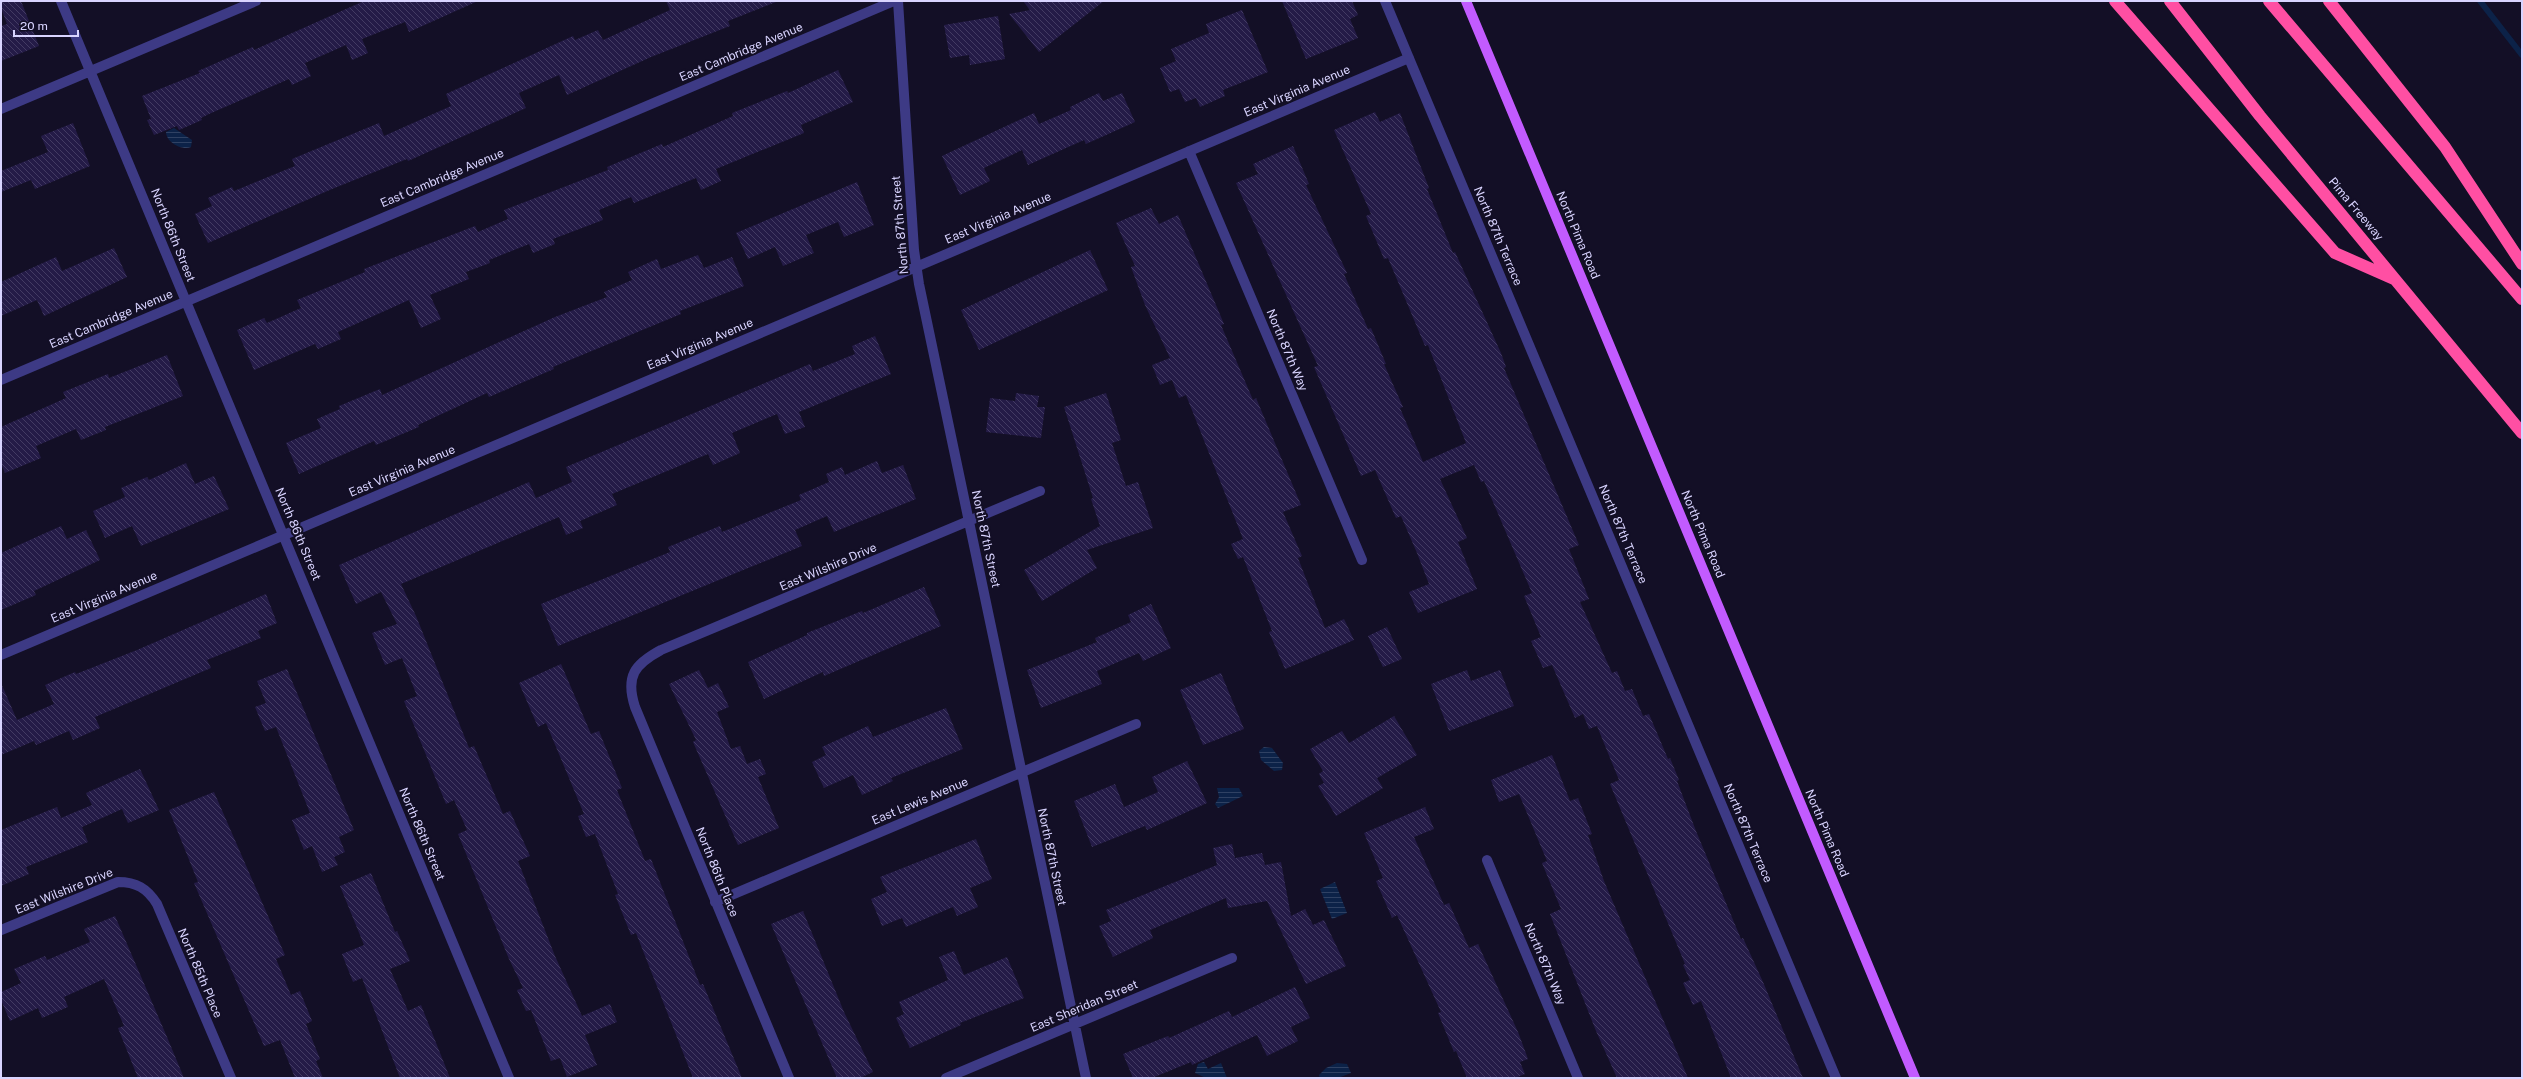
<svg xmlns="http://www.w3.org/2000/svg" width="2523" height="1079" font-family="'Public Sans',sans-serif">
  <defs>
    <pattern id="water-rules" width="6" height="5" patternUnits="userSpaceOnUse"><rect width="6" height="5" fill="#0c2248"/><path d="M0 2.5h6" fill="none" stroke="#2f4163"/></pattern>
    <pattern id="building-back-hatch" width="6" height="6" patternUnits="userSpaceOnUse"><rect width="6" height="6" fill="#241b47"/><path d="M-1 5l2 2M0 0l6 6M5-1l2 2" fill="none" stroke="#433b63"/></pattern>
  </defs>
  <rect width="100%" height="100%" fill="#130f26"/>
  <path fill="url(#water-rules)" d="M174 128 192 140 191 147C182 151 166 142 166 132Z
    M1264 747 1272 748 1283 763 1282 770 1274 771 1261 760 1259 751Z
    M1217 788H1239L1243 796 1218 808 1215 804 1219 797Z
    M1335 882 1347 913 1332 919 1320 889Z
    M1204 1062 1208 1069 1221 1063 1227 1078H1206L1195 1073 1198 1064Z
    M1337 1063 1347 1064 1351 1073 1338 1078H1320L1319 1075 1326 1068Z"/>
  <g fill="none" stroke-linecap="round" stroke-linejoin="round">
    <path stroke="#0c2248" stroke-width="6" d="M2480 1 2522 55"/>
  </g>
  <path fill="url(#building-back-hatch)" d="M1 1H21L39 46 1 61V26L7 24 1 8Z
    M364 1H478L409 32 405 22 362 39 368 53 352 60 346 45 305 63 311 76 292 85 289 79 209 114 201 118 202 120 179 130 177 126 154 135 147 120 151 119 142 96 200 73 198 71 253 47 254 50Z
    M666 1 776 2 728 21 730 26 651 57 567 95 559 75 519 93 526 108 408 161 407 159 332 189 208 243 195 214 212 206 208 198 232 187 234 191 295 166 292 159 379 123 384 136 451 106 446 94 573 36 575 40 598 30 603 40 670 10Z
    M1023 1H1104L1039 52 1009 14 1030 10Z
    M1282 1H1352L1358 15 1350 19 1358 38 1306 59Z
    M1242 10 1268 72 1223 90 1225 96 1200 107 1196 98 1185 102 1179 89 1170 92 1160 68 1176 61 1171 49 1209 33 1206 24Z
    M998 16 1005 59 970 65 969 55 950 58 944 25Z
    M838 70 853 102 801 125 804 133 716 169 721 181 701 190 696 178 634 203 631 197 599 210 603 220 553 239 555 244 533 253 529 244 489 260 490 263 466 272 469 279 430 295 441 319 421 328 409 300 338 332 341 339 318 349 315 344 254 370 237 330 264 318 267 323 301 308 297 300 365 272 364 269 475 226 478 232 508 219 504 210 608 170 607 167 662 144 663 147 733 116 732 113 787 91 788 93Z
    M1099 93 1103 101 1122 93 1135 122 1086 144 1084 140 1028 165 1022 150 984 168 990 181 960 195 942 156 1034 113 1039 124 1071 110 1070 107Z
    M1375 112 1380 122 1400 113 1429 188 1427 189 1453 253 1455 252 1501 353 1506 367 1504 368 1579 545 1569 549 1589 599 1580 602 1612 673 1617 671 1625 691 1632 689 1643 716 1649 714 1668 759 1670 758 1679 780 1677 781 1696 831 1741 939 1743 938 1763 982 1803 1078H1731L1701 1001 1693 1005 1683 983 1690 980 1683 965 1685 964 1610 784 1619 780 1597 726 1589 729 1583 714 1575 718 1552 665 1543 668 1531 641 1541 637 1524 596 1532 593 1484 481 1481 482 1474 465 1440 479 1467 538 1458 542 1477 589 1418 613 1409 592 1429 584 1417 553 1401 516 1396 518 1375 470 1361 476 1314 367 1318 366 1236 183 1258 174 1253 164 1293 146 1309 184 1306 185 1347 273 1344 274 1368 329 1371 328 1386 364H1384L1403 407 1400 408 1423 462 1466 443 1428 345 1425 346 1388 258 1384 259 1366 216 1371 214 1334 130Z
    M73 123 90 166 35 189 31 180 1 192V171L48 152 41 136Z
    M857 182 874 225 844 237 838 222 806 235 814 253 783 266 775 247 748 259 736 233Z
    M1151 208 1159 224 1178 215 1224 324 1221 325 1253 400 1256 398 1301 505 1283 512 1302 556 1298 558 1325 628 1344 619 1354 640 1285 669 1269 632 1272 631 1243 557 1238 559 1231 544 1243 539 1186 395 1179 398 1172 380 1160 385 1152 365 1170 358 1145 305 1131 267 1135 266 1116 223Z
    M114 248 127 277 44 316 37 300 1 316V282L56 257 62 271Z
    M1090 250 1108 290 979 350 961 310Z
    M698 255 704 268 732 257 744 286 680 311 681 314 553 367 554 369 489 397 487 393 418 425 419 427 376 445 374 441 299 474 286 443 321 428 317 419 340 409 339 406 380 389 382 395 555 317 607 297 604 292 632 280 628 272 657 259 661 269Z
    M875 336 891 374 799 412 805 427 785 434 777 414 732 433 740 453 713 465 708 454 612 494 617 505 580 521 583 528 566 535 559 517 401 584 416 616 469 748 474 746 503 814 510 811 530 856 518 861 555 956 582 1016 610 1004 617 1022 585 1035 597 1065 567 1077 560 1058 551 1061 531 1010 526 1011 517 990 523 988 509 959 458 834 467 830 454 800 446 804 404 701 417 696 402 658 385 665 372 633 397 624 381 592 356 604 339 565 529 482 536 498 572 482 566 467 810 364 813 371 855 354 852 346Z
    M167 355 183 396 105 427 106 430 81 440 76 429 36 446 41 458 5 473 1 464V427L66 398 63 392 108 374 109 378Z
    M1016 393 1039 396 1037 407H1045L1041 438 986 432 990 398 1015 401Z
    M1106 393 1121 440 1112 443 1126 486 1138 482 1153 528 1087 550 1097 568 1042 601 1024 570 1100 526 1091 499 1093 498 1064 407Z
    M877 461 882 473 903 465 916 499 834 532 827 516 795 530 802 546 558 646 541 604 670 552 668 547 720 526 722 532 801 500 799 495 829 482 826 474 842 467 845 475Z
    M186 463 195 484 214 476 229 509 141 546 132 526 105 538 93 511 125 497 121 488 147 477 149 480Z
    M61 526 67 539 86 530 100 560 34 591 36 595 1 610V553Z
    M924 587 941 626 824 676 823 672 764 699 748 662 807 635V633L862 611 863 613Z
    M266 594 277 623 258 631 261 638 207 660 211 668 95 717 100 728 73 740 69 731 36 745 34 741 1 755V683L17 720 54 704 45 685 75 672 76 674 137 650Z
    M1151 604 1171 648 1143 661 1139 653 1097 671 1102 684 1041 708 1027 670 1097 642 1095 638 1131 622 1128 615Z
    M1387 627 1402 659 1383 667 1368 636Z
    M561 664 591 734 599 731 622 788 617 790 645 861 651 859 700 985 703 984 742 1078H693L636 933 631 935 615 895 618 894 595 834 586 837 578 816 584 814 546 723 538 727 519 683Z
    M287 669 354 830 339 837 345 852 334 857 338 865 322 872 312 846 304 850 292 820 310 813 276 727 265 731 255 707 266 703 257 681Z
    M699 670 708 688 718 683 729 707 717 712 731 749 740 746 747 764 760 759 766 774 758 777 779 828 738 845 693 742 696 740 669 684Z
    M1467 670 1471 681 1500 670 1514 706 1449 731 1431 684Z
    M1221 673 1244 729 1203 745 1180 690Z
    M946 708 963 749 891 778 893 781 862 795 853 775 824 788 812 762 826 755 822 747 868 726 873 737Z
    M1394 716 1417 755 1377 778 1383 788 1336 816 1318 786 1324 783 1319 774 1323 771 1310 749 1342 731 1349 743Z
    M1552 755 1570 801 1578 798 1592 834 1588 835 1604 881 1688 1078H1617L1596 1031 1550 914 1561 909 1542 863 1547 861 1519 794 1499 802 1491 780Z
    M1187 761 1207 803 1147 830 1145 826 1092 847 1074 801 1115 784 1124 807 1158 792 1152 777Z
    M140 769 159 810 128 823 122 809 82 827 88 842 26 867 29 874 1 886V830L57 807 61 818 92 805 86 793Z
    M214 792 285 955 276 959 291 995 300 991 312 1021 306 1024 320 1059 316 1061 323 1078H295L280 1040 264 1046 194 883 198 882 169 810Z
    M1425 807 1434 829 1414 837 1444 905 1449 903 1469 948 1478 944 1518 1032 1528 1059 1520 1062 1525 1074 1515 1078H1467L1456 1051 1454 1052 1438 1013 1441 1012 1397 915 1392 918 1376 881 1383 878 1364 833Z
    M976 839 992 879 970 888 978 907 957 916 953 907 906 927 902 918 882 926 871 899 887 892 880 877Z
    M1232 844 1235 858 1262 853 1265 865 1281 862 1291 916 1305 909 1313 925 1324 920 1346 966 1306 984 1267 901 1228 908 1226 898 1150 930 1153 938 1113 957 1099 926 1111 921 1106 910 1217 865 1213 848Z
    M371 873 395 932 397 931 410 961 390 969 408 1011 421 1005 450 1078H400L362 978 353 982 342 954 364 945 340 886Z
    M803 911 844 1012 873 1072 860 1078H837L771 924Z
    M115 916 167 1037 184 1078H138L118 1028 124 1026 104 979 64 997 68 1007 42 1018 38 1008 10 1021 1 1000V992L21 983 14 969 45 956 47 960 90 942 84 929Z
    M954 951 964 975 1007 957 1024 998 960 1023 961 1025 910 1048 896 1018 904 1014 899 1002 948 980 939 957Z
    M1295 987 1310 1018 1291 1027 1298 1041 1267 1056 1257 1035 1192 1065 1191 1062 1152 1078H1133L1123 1054 1168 1036 1169 1038 1229 1011 1232 1017Z"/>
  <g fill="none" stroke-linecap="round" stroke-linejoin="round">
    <path stroke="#3d3a85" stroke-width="10" d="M61 1 509 1078
      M898 1 914 250 919 284 1086 1078
      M1385 1 1836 1078
      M1 109 256 1
      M1189 151 1362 560
      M1 380 894 1
      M1 655 1409 58
      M1487 860 1578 1078
      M715 902 1136 724
      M1 930 118 882C136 882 147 888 157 904L231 1078
      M789 1078 635 707C625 676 635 664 661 650L1040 491
      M946 1078 1232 958"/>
    <path stroke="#c25bff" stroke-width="10" d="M1466 1 1915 1078"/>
    <path stroke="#ff4fa3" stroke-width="12" d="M2115 1 2335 253 2394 279
      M2170 1 2260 116 2522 433
      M2269 1 2522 299
      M2329 1 2445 147 2522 264"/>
  </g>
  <g text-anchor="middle" stroke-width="4" stroke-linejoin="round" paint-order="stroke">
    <g font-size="12" fill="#d9d4ff" stroke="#130f26">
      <text transform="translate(741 52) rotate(-23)" y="4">East Cambridge Avenue</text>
      <text transform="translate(1297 91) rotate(-23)" y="4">East Virginia Avenue</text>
      <text transform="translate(442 178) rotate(-23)" y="4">East Cambridge Avenue</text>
      <text transform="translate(2356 209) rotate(50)" y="4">Pima Freeway</text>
      <text transform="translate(998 218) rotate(-23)" y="4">East Virginia Avenue</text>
      <text transform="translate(900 225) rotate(-95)" y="4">North 87th Street</text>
      <text transform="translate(173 235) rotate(68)" y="4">North 86th Street</text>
      <text transform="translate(1578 235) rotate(67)" y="4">North Pima Road</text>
      <text transform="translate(1498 236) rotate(67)" y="4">North 87th Terrace</text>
      <text transform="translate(111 319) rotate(-23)" y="4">East Cambridge Avenue</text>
      <text transform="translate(700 344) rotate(-23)" y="4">East Virginia Avenue</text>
      <text transform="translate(1287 350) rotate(67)" y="4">North 87th Way</text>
      <text transform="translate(402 471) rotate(-23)" y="4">East Virginia Avenue</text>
      <text transform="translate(298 534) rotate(67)" y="4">North 86th Street</text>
      <text transform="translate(1623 534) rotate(67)" y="4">North 87th Terrace</text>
      <text transform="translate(1703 534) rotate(67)" y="4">North Pima Road</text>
      <text transform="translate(986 539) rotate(78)" y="4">North 87th Street</text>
      <text transform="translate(828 567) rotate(-23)" y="4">East Wilshire Drive</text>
      <text transform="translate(104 597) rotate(-23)" y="4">East Virginia Avenue</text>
      <text transform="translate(920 801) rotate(-23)" y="4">East Lewis Avenue</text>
      <text transform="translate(1748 833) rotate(67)" y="4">North 87th Terrace</text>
      <text transform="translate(1827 833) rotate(67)" y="4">North Pima Road</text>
      <text transform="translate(422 834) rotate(67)" y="4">North 86th Street</text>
      <text transform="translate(1052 857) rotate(78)" y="4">North 87th Street</text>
      <text transform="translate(717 872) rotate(68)" y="4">North 86th Place</text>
      <text transform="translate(64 891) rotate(-22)" y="4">East Wilshire Drive</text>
      <text transform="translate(1545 964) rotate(67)" y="4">North 87th Way</text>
      <text transform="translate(200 973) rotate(67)" y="4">North 85th Place</text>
      <text transform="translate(1084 1006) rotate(-23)" y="4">East Sheridan Street</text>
    </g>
  </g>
  <rect width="2523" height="1079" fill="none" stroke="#d9d4ff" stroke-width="4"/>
  <path d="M14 30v6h64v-6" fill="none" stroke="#d9d4ff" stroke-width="2"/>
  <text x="20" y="30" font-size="12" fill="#d9d4ff" stroke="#130f26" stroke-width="3" paint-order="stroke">20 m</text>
</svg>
